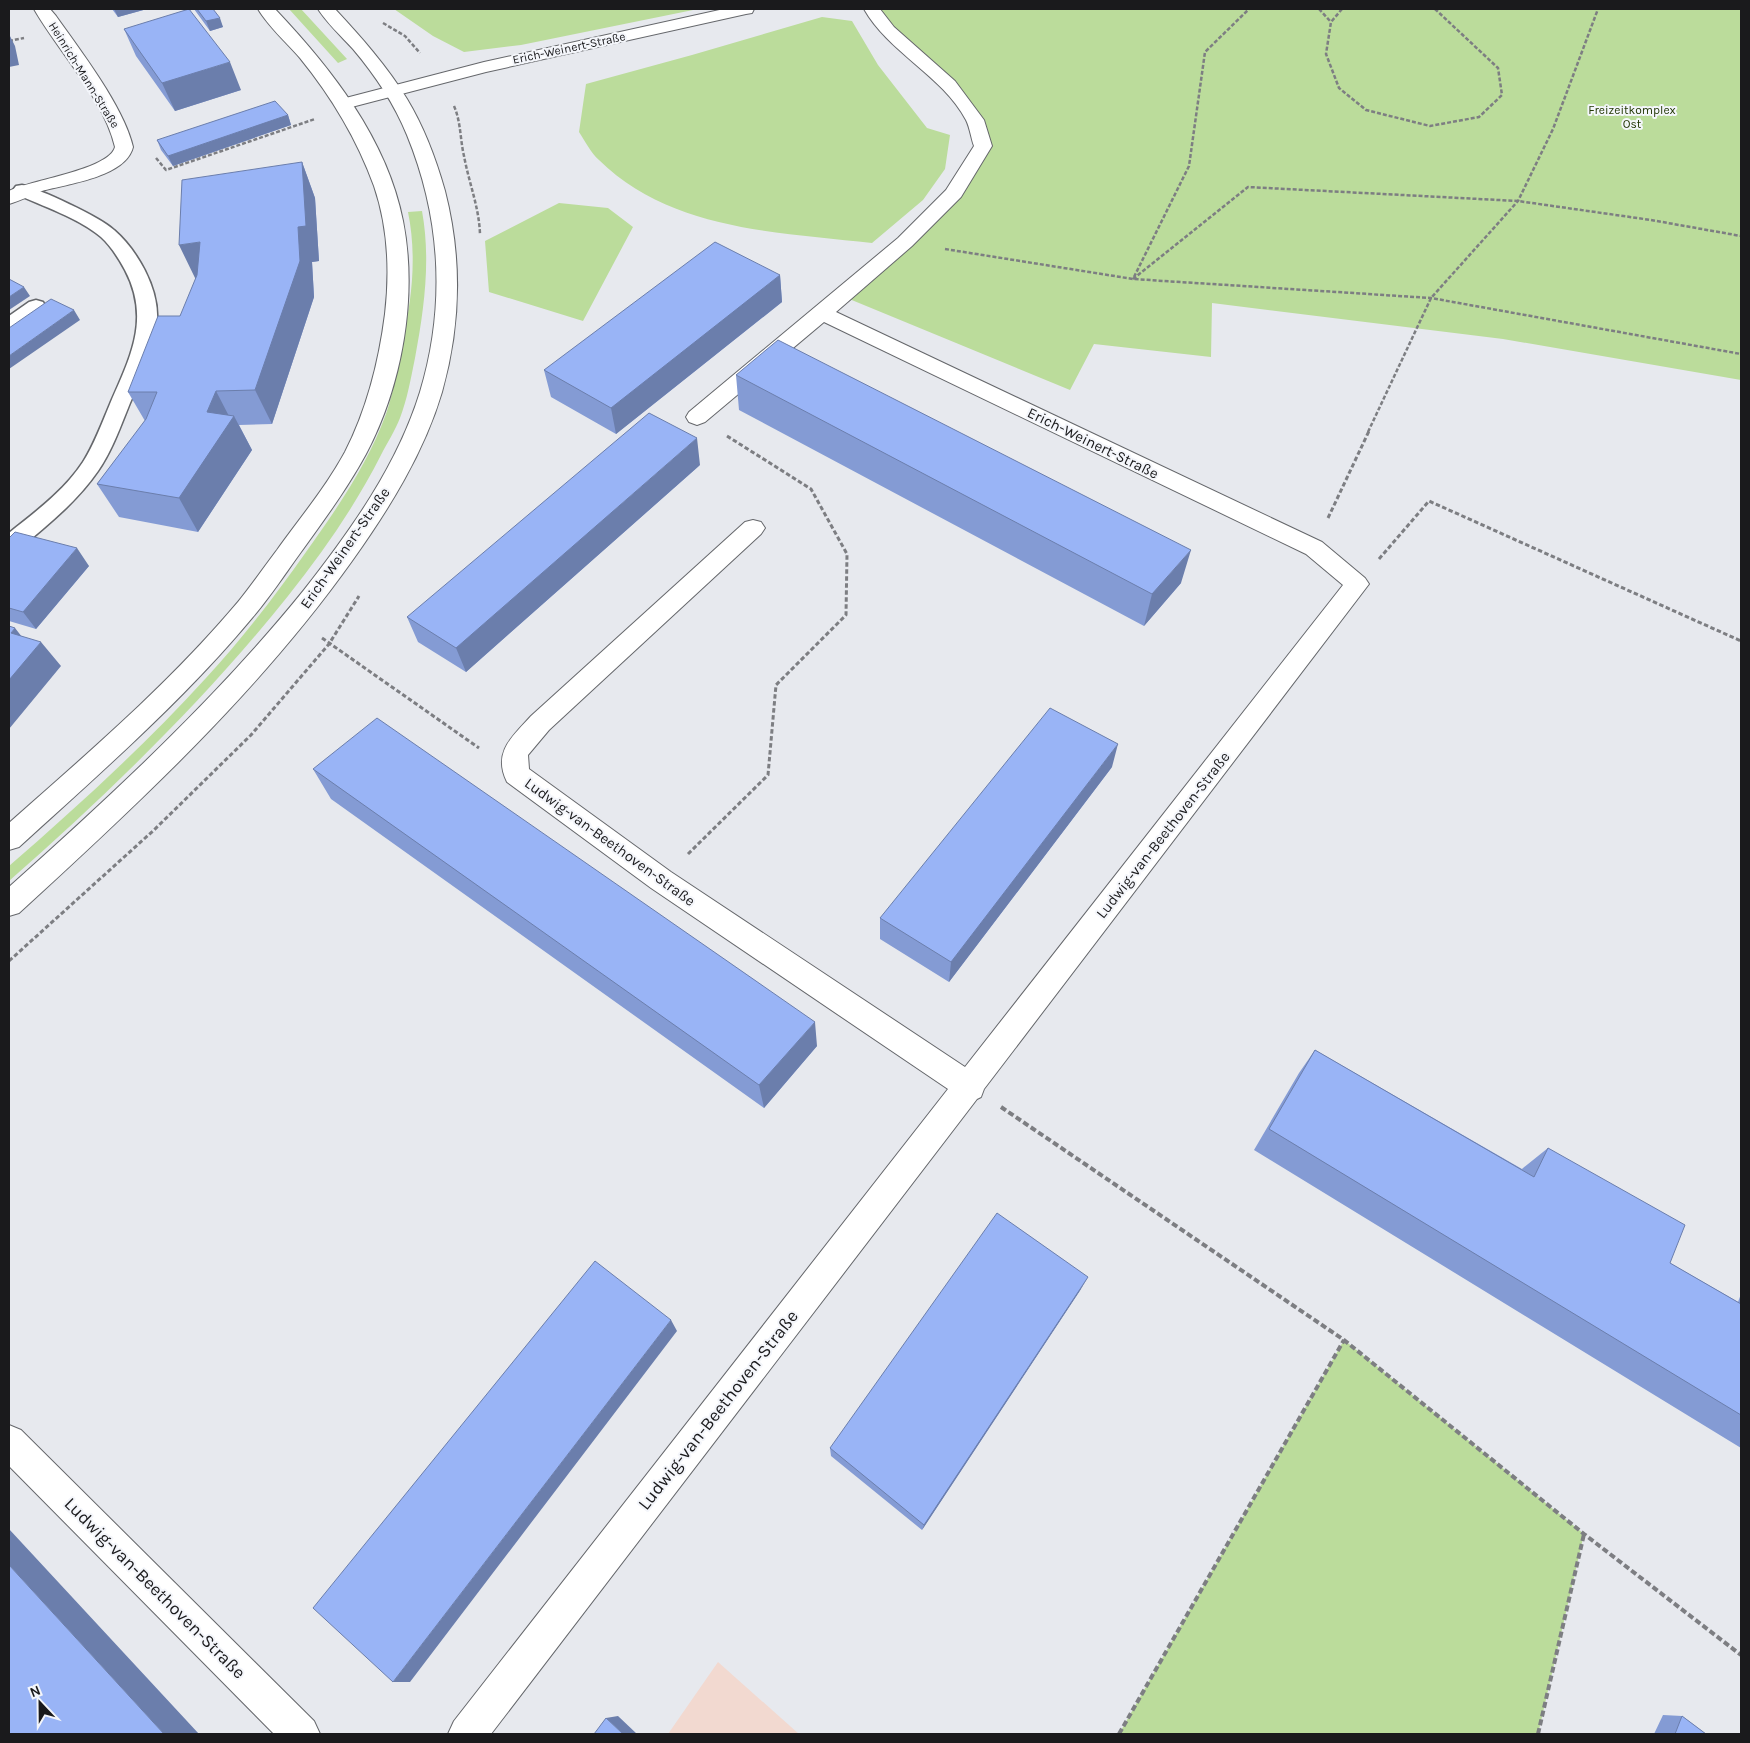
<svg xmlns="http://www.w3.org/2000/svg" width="1750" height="1743" font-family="Karla,sans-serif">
  <rect width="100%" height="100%" fill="#e7e9ee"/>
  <path fill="#f2d9d0" d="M718 1662 799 1734H668Z"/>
  <path fill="#bbdc9b" d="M289 9H301L347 59 338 63Z
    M394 9H698L521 45 464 52 433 36Z
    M874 9H1741V380L1503 339 1212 303 1211 357 1094 344 1070 390 842 296 906 242 983 146 976 120 888 31Z
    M822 17 852 21 878 65 927 128 950 135 945 169 923 200 872 243C778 232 671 231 599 160 591 153 585 141 579 132L586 84 692 55Z
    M559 203 608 208 633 227 583 321 489 292 485 241Z
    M422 211C431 260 424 310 415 358 411 378 407 400 400 418 395 431 387 443 381 455 355 506 324 551 288 596 205 700 109 793 9 881V866C77 807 145 745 206 678 242 639 275 596 306 552 336 510 368 464 386 414 394 392 397 366 402 343 412 300 417 256 408 212Z
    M1344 1340 1584 1534 1538 1734H1119Z"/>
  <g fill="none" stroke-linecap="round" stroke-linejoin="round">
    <g stroke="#65676b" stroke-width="3">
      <path id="service" d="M22 185C40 189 100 217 114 230 137 250 159 288 157 320 155 349 142 376 130 403 121 425 112 451 98 471 76 503 46 526 17 551L9 553V533C35 512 64 491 83 462 94 445 102 423 110 404 130 358 151 319 125 270 119 259 111 246 101 237 79 218 42 206 16 194L13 190 16 186Z
        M36 300 43 302 45 306 43 310 16 329 9 331V316L29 302Z"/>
    </g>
    <g stroke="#65676b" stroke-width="2">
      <path id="minor" d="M34 9H50L56 16C80 50 124 107 133 147 126 177 67 184 42 191 31 195 20 201 9 204V191C30 180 109 170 115 147 104 99 58 51 34 9Z
        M724 9H754L752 13 746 14 486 72 344 109 338 108 335 104 338 100 484 62Z
        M864 9H880L894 27 955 81 984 120 992 146 961 197 912 246 836 312 1322 542 1365 578 1369 584 984 1089 981 1097 977 1099 491 1734H448L454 1721 948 1089 651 888 507 782C492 752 513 736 531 716L745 522 753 520 761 522 765 528 761 534 549 730 528 755 529 769 671 872 965 1067 1343 585 1306 554 824 322 705 422 697 425 689 422 686 417 689 412 898 238 946 190 974 146C971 138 970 128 966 120 942 75 889 53 864 9Z
        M9 1425 21 1430 314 1721 320 1734H274L9 1466Z"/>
    </g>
    <g stroke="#65676b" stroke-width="2">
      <path id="tertiary" d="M258 9H275C331 68 387 139 403 221 418 297 402 386 366 454 347 489 324 520 301 552 285 574 270 597 252 618 182 702 99 774 19 847L9 850V823C88 753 170 683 238 602 252 585 264 567 277 550 300 518 326 487 345 452 367 409 379 361 385 314 390 271 388 227 374 186 357 139 331 96 300 58 286 42 268 26 258 9Z
        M318 9H335C361 37 387 66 407 99 424 127 436 159 445 191 462 257 461 325 442 392 424 453 389 509 352 561 258 693 138 804 19 913L9 916V887C113 794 216 699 304 590 351 530 397 466 420 392 446 306 441 218 407 135 394 103 375 75 353 49 341 36 327 23 318 9Z"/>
    </g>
    <path stroke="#7d7e82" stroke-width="2.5" stroke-dasharray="4 2" stroke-linecap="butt" d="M1319 9 1331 22
      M1342 9 1331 22 1326 54 1339 88 1366 110 1430 126 1479 117 1502 95 1498 68 1435 9
      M383 23 405 36 420 53
      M9 41 24 38
      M454 106C461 122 460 139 464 156 469 183 479 207 480 234
      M156 158 166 170 315 119
      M945 249 1133 279 1431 298 1741 354
      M1134 277 1189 166 1205 52 1249 9
      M1133 279 1248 187 1518 201 1651 220 1741 236
      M1368 432 1431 298 1518 201 1553 129 1598 9"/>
    <path stroke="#7d7e82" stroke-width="3" stroke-dasharray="4.5 2.5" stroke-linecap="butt" d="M1328 518 1369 431
      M1379 559 1429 501 1741 641
      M322 638 479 748
      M688 854 768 775 776 685 846 615 847 554 811 489 727 436
      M9 961 154 830 251 735 329 644 359 596"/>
    <path stroke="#7d7e82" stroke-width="4" stroke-dasharray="6 3" stroke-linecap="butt" d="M1001 1107 1344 1340 1584 1534 1741 1655
      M1119 1734 1344 1340
      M1538 1734 1584 1534"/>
    <use href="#service" fill="#fff" fill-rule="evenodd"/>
    <use href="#minor" fill="#fff" fill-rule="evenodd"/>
    <use href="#tertiary" fill="#fff" fill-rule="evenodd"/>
  </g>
  <path fill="#849bd4" d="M112 9H147L118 17Z
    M194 9H213L223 27 210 31Z
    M124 29 241 90 175 111 136 56Z
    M288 115 291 125 173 166 161 150 157 140Z
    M302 162 315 198 319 261 312 262 314 297 272 424 239 425 252 450 198 532 119 517 97 484 145 421 128 392 180 316Z
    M780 275 782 302 616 434 551 397 544 370Z
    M736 375 1181 583 1144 626 739 410Z
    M700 465 466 672 418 642 407 617Z
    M9 538 89 566 36 629 9 621Z
    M1112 767 949 982 880 939V918Z
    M313 769 817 1046 764 1108 331 799Z
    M1315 1050 1522 1169 1523 1168 1548 1148 1670 1263 1738 1302 1741 1294V1448L1254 1150 1299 1073Z
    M1081 1289 922 1530 831 1456 830 1448Z
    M1663 1715 1682 1716 1706 1734H1654Z"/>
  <path fill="#6b7eac" d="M114 9H147L118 17Z
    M220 18 223 27 210 31 206 21Z
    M9 34 15 46 19 65 9 67Z
    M230 62 241 90 175 111 162 83Z
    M288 115 291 125 173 166 168 156Z
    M302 162 315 198 319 261 312 262 314 297 272 424 255 390 298 227Z
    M200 242 216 277 196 280 179 245Z
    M780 275 782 302 616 434 611 408Z
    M24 287 30 296 9 310V297Z
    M74 310 80 320 9 369V356Z
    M216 391 231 420 234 416 252 450 198 532 179 498 207 412Z
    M697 438 700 465 466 672 456 648Z
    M77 548 89 566 36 629 23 612Z
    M1191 550 1181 583 1144 626 1152 594Z
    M15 628 33 651 41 642 61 666 9 729V680L11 633Z
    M1118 744 1112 767 949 982 951 962Z
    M815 1022 817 1046 764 1108 759 1085Z
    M1088 1277 1081 1289 922 1530 924 1525Z
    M671 1320 677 1331 410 1682H393Z
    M9 1529 199 1734H164L9 1565Z
    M618 1716 637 1734H623L606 1718Z"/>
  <path fill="#99b4f6" stroke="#6b7eac" d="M189 9 230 62 162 83 124 29Z
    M197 9H213L220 18 206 21Z
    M275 101 288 115 168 156 157 140Z
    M302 162 306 226 298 227 300 261 255 390 216 391 207 412 234 416 179 498 97 484 146 419 157 392H128L158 316H180L197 275 200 242 179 245 182 180Z
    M715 242 780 275 611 408 544 370Z
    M9 279 24 287 9 297Z
    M51 299 74 310 9 356V328Z
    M778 340 1191 550 1152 594 736 375Z
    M649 413 697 438 456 648 407 617Z
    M15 532 77 548 23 612 9 608V538Z
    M9 626 15 628 11 633 41 642 9 680Z
    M1050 708 1118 744 951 962 880 918Z
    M377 718 815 1022 759 1085 313 769Z
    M1315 1050 1534 1177 1548 1148 1685 1225 1670 1263 1741 1304V1415L1269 1129Z
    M997 1213 1088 1277 924 1525 830 1448Z
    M595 1261 671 1320 393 1682 313 1608Z
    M9 1565 164 1734H9Z
    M1682 1716 1706 1734H1675Z
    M606 1718 623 1734H594Z"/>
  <g text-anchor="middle" stroke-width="4" stroke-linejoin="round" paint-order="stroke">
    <g font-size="12" fill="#1a1a1c" stroke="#f4f6fb">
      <text transform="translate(569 48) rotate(-12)" y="4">Erich-Weinert-Straße</text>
      <text transform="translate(84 75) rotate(58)" y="4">Heinrich-Mann-Straße</text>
    </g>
    <g font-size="12" fill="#223704" stroke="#f4f6fb">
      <text x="1632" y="114">Freizeitkomplex<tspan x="1632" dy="14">Ost</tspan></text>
    </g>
    <g font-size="15" fill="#1a1a1c" stroke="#f4f6fb">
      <text transform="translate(1093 443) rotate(26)" y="5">Erich-Weinert-Straße</text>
      <text transform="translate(345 548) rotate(-55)" y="5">Erich-Weinert-Straße</text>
      <text transform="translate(1163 835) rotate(-52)" y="5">Ludwig-van-Beethoven-Straße</text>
      <text transform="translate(610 842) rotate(36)" y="5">Ludwig-van-Beethoven-Straße</text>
    </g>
    <g font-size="18" fill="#1a1a1c" stroke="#f4f6fb">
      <text transform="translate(718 1410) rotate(-52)" y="6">Ludwig-van-Beethoven-Straße</text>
      <text transform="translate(155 1588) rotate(45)" y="6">Ludwig-van-Beethoven-Straße</text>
    </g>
  </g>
  <rect width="1750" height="1743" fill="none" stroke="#1a1a1c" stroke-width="20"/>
  <g transform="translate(40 1703) rotate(338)" stroke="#f4f6fb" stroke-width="4" paint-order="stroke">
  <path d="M0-4L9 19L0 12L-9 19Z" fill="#1a1a1c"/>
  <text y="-8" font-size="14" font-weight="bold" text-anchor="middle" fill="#1a1a1c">N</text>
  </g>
</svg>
